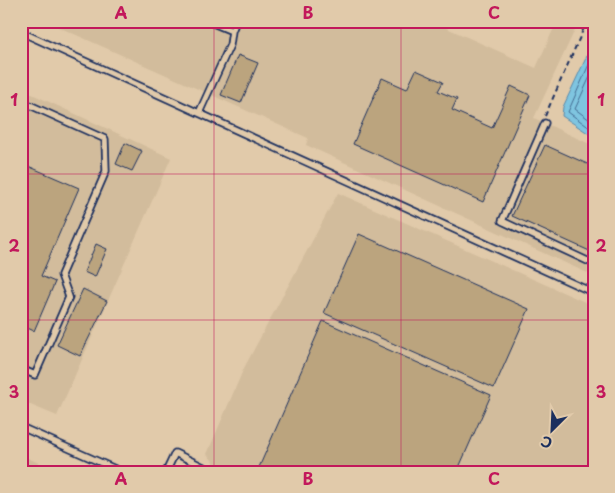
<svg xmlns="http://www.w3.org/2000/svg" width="615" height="493" font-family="'Playpen Sans',sans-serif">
  <rect width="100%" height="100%" fill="#e1caaa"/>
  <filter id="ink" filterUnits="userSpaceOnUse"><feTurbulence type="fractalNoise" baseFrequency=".02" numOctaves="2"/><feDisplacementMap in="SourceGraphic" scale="10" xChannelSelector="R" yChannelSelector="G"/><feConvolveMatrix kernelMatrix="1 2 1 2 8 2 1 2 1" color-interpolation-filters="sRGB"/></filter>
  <g filter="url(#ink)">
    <path fill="#d2bc9c" d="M55 21H431L536 68 557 21H579L534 118 594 146V276L306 145 308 138 54 25Z
      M21 89 171 158 57 416 21 401Z
      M338 193 594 306V472H222L207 454 244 368Z
      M21 455 59 472H21Z"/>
    <path fill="#7fc5e0" stroke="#5789ac" d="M594 41V137L562 116 563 107Z"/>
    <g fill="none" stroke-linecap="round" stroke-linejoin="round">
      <path stroke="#436b92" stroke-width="1" d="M594 53 568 112 594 131
        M594 68 575 109 594 123"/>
    </g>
    <path fill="#bba47e" stroke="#1b2f5e" d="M238 55 258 63 241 103 221 95Z
      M416 70 443 82 438 91 457 99 452 110 492 128 511 86 530 95 483 202 353 144 382 78 407 89Z
      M125 143 142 151 132 171 116 164Z
      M545 145 594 167V253L512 216Z
      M21 163 79 188 41 276 55 282 34 331 21 325Z
      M359 234 529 309 494 388 324 313Z
      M96 244 107 249 95 277 84 272Z
      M83 289 107 301 80 356 57 345Z
      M323 321 491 395 457 472H257Z"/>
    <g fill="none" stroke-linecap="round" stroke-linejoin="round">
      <g stroke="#1b2f5e" stroke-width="9">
        <path id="lane" d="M208 21 232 31 236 21
          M21 32 594 293
          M21 101 105 139 106 171 61 275 69 297 35 375 21 369
          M199 113 230 45 232 31
          M545 123 502 221 594 264
          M21 427 122 472
          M166 472 175 453 214 472
          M593 472 594 471"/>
      </g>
      <path stroke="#1b2f5e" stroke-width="2" stroke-dasharray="5 4" stroke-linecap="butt" d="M545 116 587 21"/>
      <use href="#lane" stroke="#e1caaa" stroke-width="5.5"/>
    </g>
  </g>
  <path fill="none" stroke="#c2185b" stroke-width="1" stroke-opacity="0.55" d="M214 21V472M401 21V472M21 174H594M21 320H594"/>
  <rect width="615" height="493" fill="none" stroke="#e1caaa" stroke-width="55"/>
  <g transform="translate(552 430) rotate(204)" stroke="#e1caaa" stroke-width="4" paint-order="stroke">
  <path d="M0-4L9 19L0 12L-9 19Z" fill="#1b2f5e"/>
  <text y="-8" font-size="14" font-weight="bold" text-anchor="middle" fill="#1b2f5e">С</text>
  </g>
  <rect x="28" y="28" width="560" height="438" fill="none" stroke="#c2185b" stroke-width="2"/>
  <g font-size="16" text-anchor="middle" font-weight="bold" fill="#c2185b">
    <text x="121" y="19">A</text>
    <text x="308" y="19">B</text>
    <text x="494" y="19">C</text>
    <text x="14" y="106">1</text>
    <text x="601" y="106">1</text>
    <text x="14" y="252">2</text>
    <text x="601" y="252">2</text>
    <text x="14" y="398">3</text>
    <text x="601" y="398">3</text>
    <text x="121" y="485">A</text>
    <text x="308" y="485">B</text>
    <text x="494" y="485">C</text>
  </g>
</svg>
